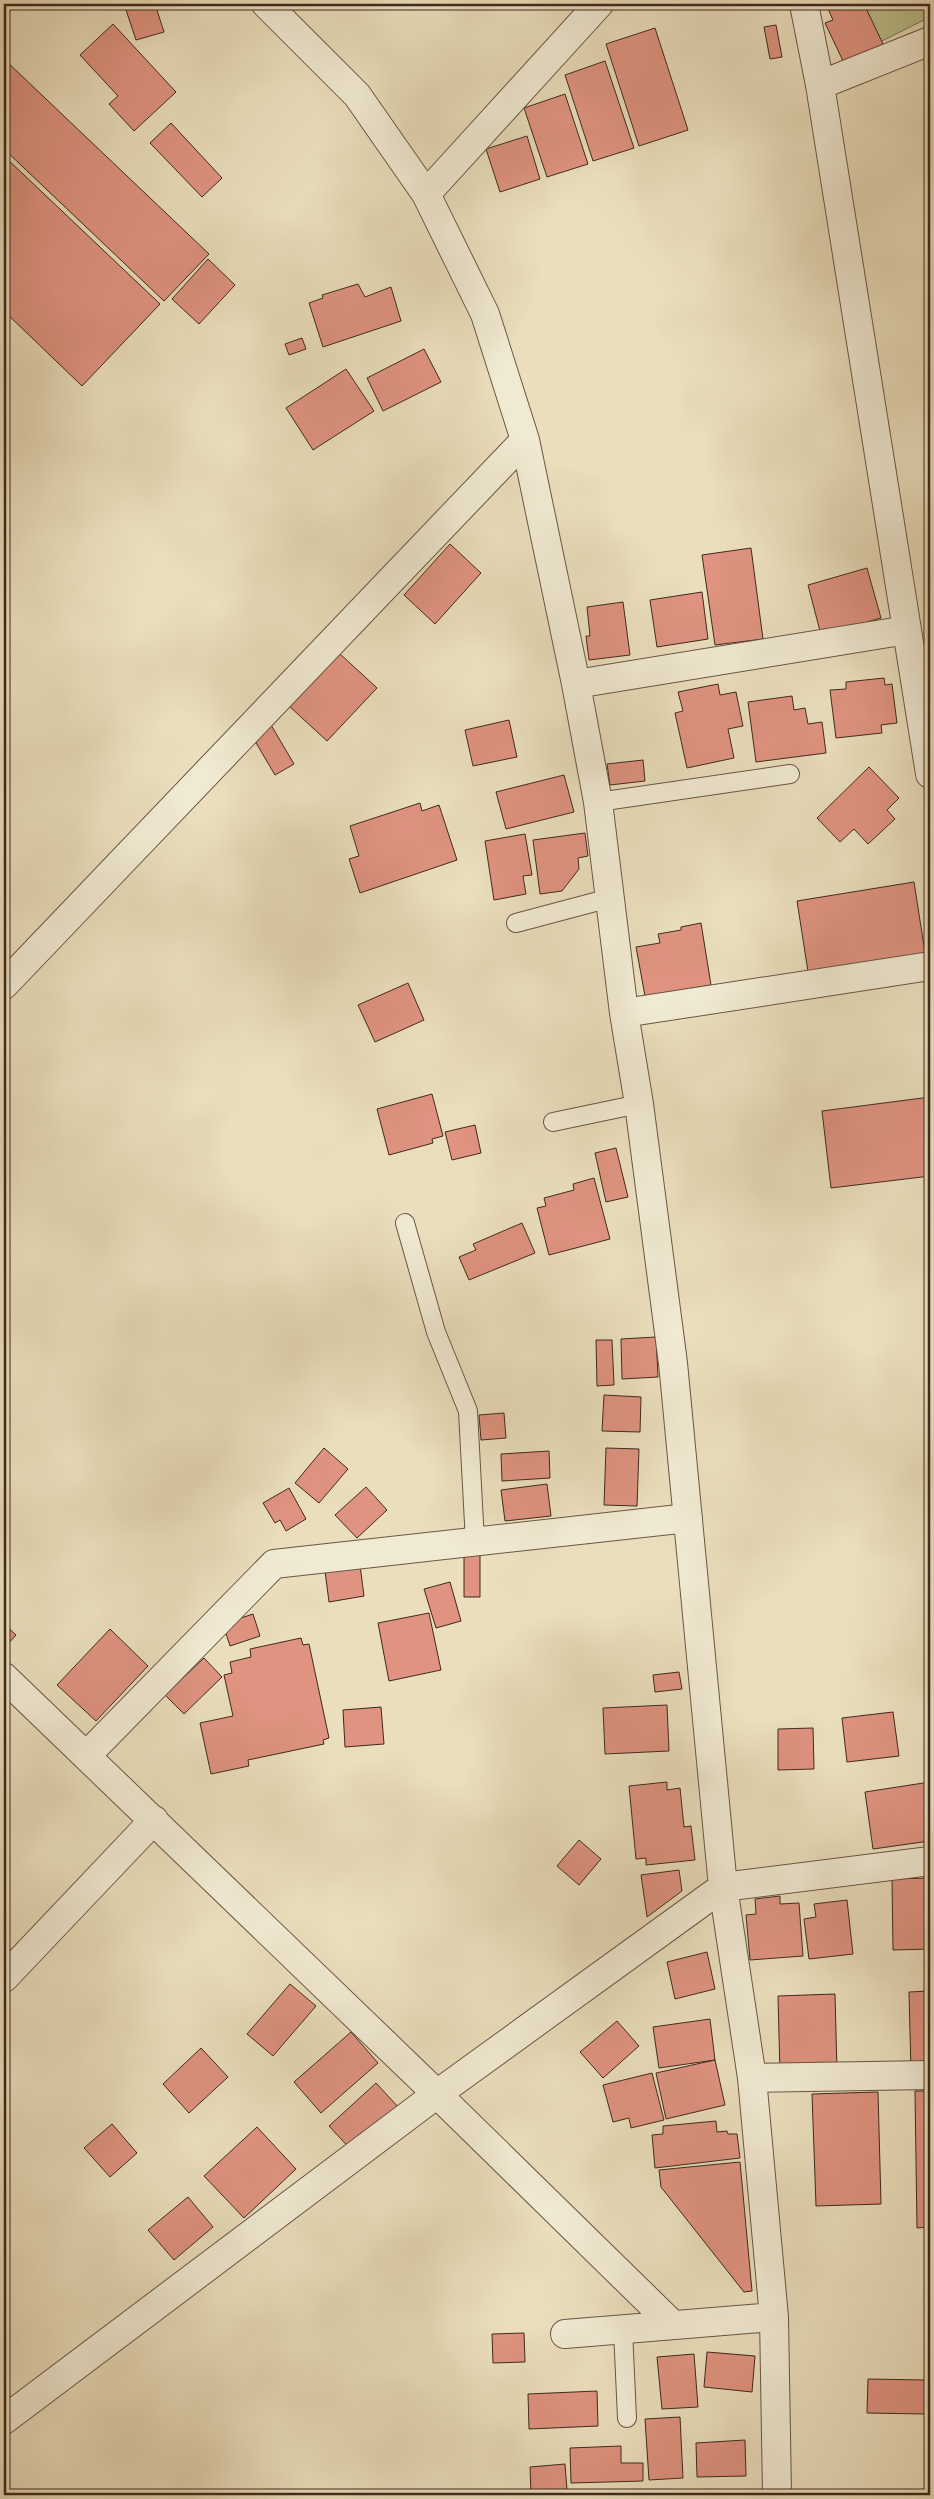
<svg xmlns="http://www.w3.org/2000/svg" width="934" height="2499" font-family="'EB Garamond',serif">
  <rect width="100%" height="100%" fill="#eadebc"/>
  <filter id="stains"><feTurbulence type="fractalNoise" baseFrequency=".004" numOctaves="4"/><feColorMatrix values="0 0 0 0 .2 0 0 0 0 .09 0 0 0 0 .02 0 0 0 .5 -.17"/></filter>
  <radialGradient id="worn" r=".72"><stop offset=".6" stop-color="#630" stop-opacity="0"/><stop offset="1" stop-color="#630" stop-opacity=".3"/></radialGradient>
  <path fill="#bcc08d" stroke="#7e7455" d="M857 4H930V17L862 51Z"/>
  <path fill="#df9380" stroke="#40291d" d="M124 4H155L164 32 136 40Z
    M826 4H864L883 44 844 63 825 23 833 20Z
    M113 24 176 92 134 131 109 104 118 96 80 55Z
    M776 25 782 57 770 59 764 27Z
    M655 28 688 130 639 146 606 44Z
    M4 59 209 254 164 301 4 149Z
    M605 61 634 148 593 161 565 75Z
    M565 94 588 164 547 177 524 108Z
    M171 123 222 178 202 197 150 143Z
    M527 136 540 179 500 192 486 149Z
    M4 156 160 304 82 386 4 311Z
    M208 259 235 285 199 324 172 299Z
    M358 284 365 297 391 287 401 321 323 347 309 303 323 298 322 295Z
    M302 338 306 349 289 355 285 344Z
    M424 349 441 382 383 411 367 378Z
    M346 369 374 411 313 450 286 408Z
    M450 544 481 573 435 624 404 595Z
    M751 548 763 639 715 645 702 555Z
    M867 568 881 618 821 635 808 585Z
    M702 592 708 639 657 647 650 600Z
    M623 602 630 655 589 660 586 636H590L587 607Z
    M339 653 377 688 327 741 289 706Z
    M884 678 885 685 892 684 897 723 881 725 882 733 836 738 830 690 846 689V682Z
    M718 684 720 695 736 692 743 726 728 729 734 758 687 768 675 713 683 711 678 692Z
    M792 696 794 710 805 708 808 724 822 722 826 753 756 762 748 702Z
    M509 720 517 757 473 766 465 730Z
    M271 725 294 764 275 775 252 736Z
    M643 760 645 781 610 785 607 764Z
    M869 767 899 798 887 810 895 819 868 844 854 829 840 842 817 818Z
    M564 775 574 812 506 829 496 792Z
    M420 803 422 811 439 805 457 860 360 893 349 859 359 856 350 826Z
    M585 833 588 856 578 858 579 869 562 891 540 894 533 840Z
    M525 834 532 875 523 876 526 894 494 900 485 841Z
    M914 882 926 959 809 978 797 901Z
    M701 923 711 985 645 996 636 947 660 943 658 934 681 930V927Z
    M408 983 424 1020 375 1042 358 1005Z
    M432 1094 443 1136 432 1139 433 1143 389 1155 377 1109Z
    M930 1097V1176L831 1188 822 1111Z
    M475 1125 481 1153 452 1160 445 1132Z
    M616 1148 628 1197 606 1202 595 1153Z
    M594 1178 610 1239 549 1255 537 1208 546 1206 544 1198 574 1190 573 1184Z
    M522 1223 535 1253 469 1280 459 1257 476 1250 473 1244Z
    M656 1337 658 1377 622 1379 621 1339Z
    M596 1340H612L614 1385 597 1386Z
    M604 1395 641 1397 640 1432 602 1431Z
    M504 1413 506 1438 481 1440 479 1415Z
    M324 1448 348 1469 319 1503 295 1483Z
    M606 1448 639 1449 637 1506 604 1505Z
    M549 1451 550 1478 502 1481 501 1454Z
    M547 1484 551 1516 505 1521 501 1490Z
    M366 1487 387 1510 357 1538 335 1515Z
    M289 1488 306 1519 286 1531 280 1520 275 1523 263 1503Z
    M480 1552V1597H464V1553Z
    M360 1565 364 1596 329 1602 325 1571Z
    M450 1582 461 1621 436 1628 424 1589Z
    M429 1613 441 1670 389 1681 378 1623Z
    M253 1614 260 1636 230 1646 223 1624Z
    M4 1624 16 1635 7 1645 4 1643Z
    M110 1629 148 1666 96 1721 57 1685Z
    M301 1638 303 1645 309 1644 329 1738 323 1740 324 1744 248 1760 249 1766 211 1774 200 1723 233 1716 224 1675 232 1673 230 1662 251 1657 250 1649Z
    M204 1658 222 1677 184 1714 165 1695Z
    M679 1672 682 1689 655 1692 653 1675Z
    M667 1705 669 1751 605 1754 603 1708Z
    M381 1707 384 1744 345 1747 343 1710Z
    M893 1712 899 1756 847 1762 842 1718Z
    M813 1728 814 1769 778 1770V1729Z
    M667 1782V1790L680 1788 684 1827 691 1826 695 1860 646 1865V1858L636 1859 629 1786Z
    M930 1782V1841L873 1849 865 1792Z
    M579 1840 601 1859 579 1885 557 1866Z
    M679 1870 682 1891 647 1917 641 1875Z
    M929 1878 930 1949 893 1950 892 1879Z
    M780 1896V1904L799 1903 803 1956 750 1960 746 1915 756 1914 755 1899Z
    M847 1900 853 1954 809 1959 804 1919 816 1917 814 1904Z
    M707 1952 715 1989 675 1999 667 1962Z
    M290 1984 316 2006 273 2056 247 2034Z
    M930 1991V2070L911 2071 909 1992Z
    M835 1994 837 2071 780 2073 778 1996Z
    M710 2019 715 2060 659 2068 653 2027Z
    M617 2021 639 2046 603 2078 580 2052Z
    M351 2032 378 2063 321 2113 294 2082Z
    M201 2048 228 2077 189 2113 163 2084Z
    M715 2060 725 2105 666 2119 656 2073Z
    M652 2073 664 2120 631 2128 629 2118 613 2122 603 2085Z
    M376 2083 400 2109 353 2152 329 2126Z
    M915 2091H930V2227L917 2228Z
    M878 2092 881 2204 816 2206 812 2094Z
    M716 2121 717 2132 727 2131 728 2134H737L740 2158 655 2168 652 2135 663 2134V2126Z
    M112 2124 137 2153 110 2177 84 2148Z
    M257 2127 296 2169 244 2218 204 2176Z
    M740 2162 752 2291 744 2292 661 2187 659 2170Z
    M188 2197 213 2227 174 2260 148 2230Z
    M524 2333 525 2362 493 2363 492 2334Z
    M707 2352 755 2356 752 2392 704 2387Z
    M694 2354 698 2407 662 2409 657 2357Z
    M868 2379 925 2380V2414L867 2413Z
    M597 2391 598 2426 529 2429 528 2394Z
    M680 2417 683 2478 649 2480 645 2419Z
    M745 2440 746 2476 697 2477 696 2443Z
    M621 2446V2463H643V2481L571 2483 570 2448Z
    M565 2464 567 2490 531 2493 530 2467Z"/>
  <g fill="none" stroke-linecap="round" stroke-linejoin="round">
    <g stroke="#6a5645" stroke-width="20">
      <path id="lane" d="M598 802 790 774
        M516 923 610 898
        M553 1122 639 1104
        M405 1223 436 1332 468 1411 475 1542
        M623 2330 627 2418"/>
    </g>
    <g stroke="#6a5645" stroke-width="30">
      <path id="street" d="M266 4 357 95 426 194 485 314 525 440 576 684 598 802 624 1013 639 1104 673 1363 723 1887 752 2078 774 2317 777 2495
        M804 4 820 85 930 774
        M820 85 930 41
        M426 194 599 4
        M576 684 907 630
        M4 985 525 440
        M624 1013 930 966
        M4 1677 437 2094 673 2325
        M86 1756 274 1564 688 1518
        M4 1978 154 1820
        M752 2078 930 2075
        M565 2334 774 2317
        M4 2420 437 2094 723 1887 930 1861"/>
    </g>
    <use href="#lane" stroke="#f1ead3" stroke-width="18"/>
    <use href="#street" stroke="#f1ead3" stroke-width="28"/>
  </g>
  <rect width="934" height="2499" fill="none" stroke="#eadebc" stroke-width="20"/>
  <rect x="5" y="5" width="924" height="2489" fill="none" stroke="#40291d" stroke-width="2.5"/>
  <rect x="10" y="10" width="914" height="2479" fill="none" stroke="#40291d"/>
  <rect width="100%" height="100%" filter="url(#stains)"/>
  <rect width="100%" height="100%" fill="url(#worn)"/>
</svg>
